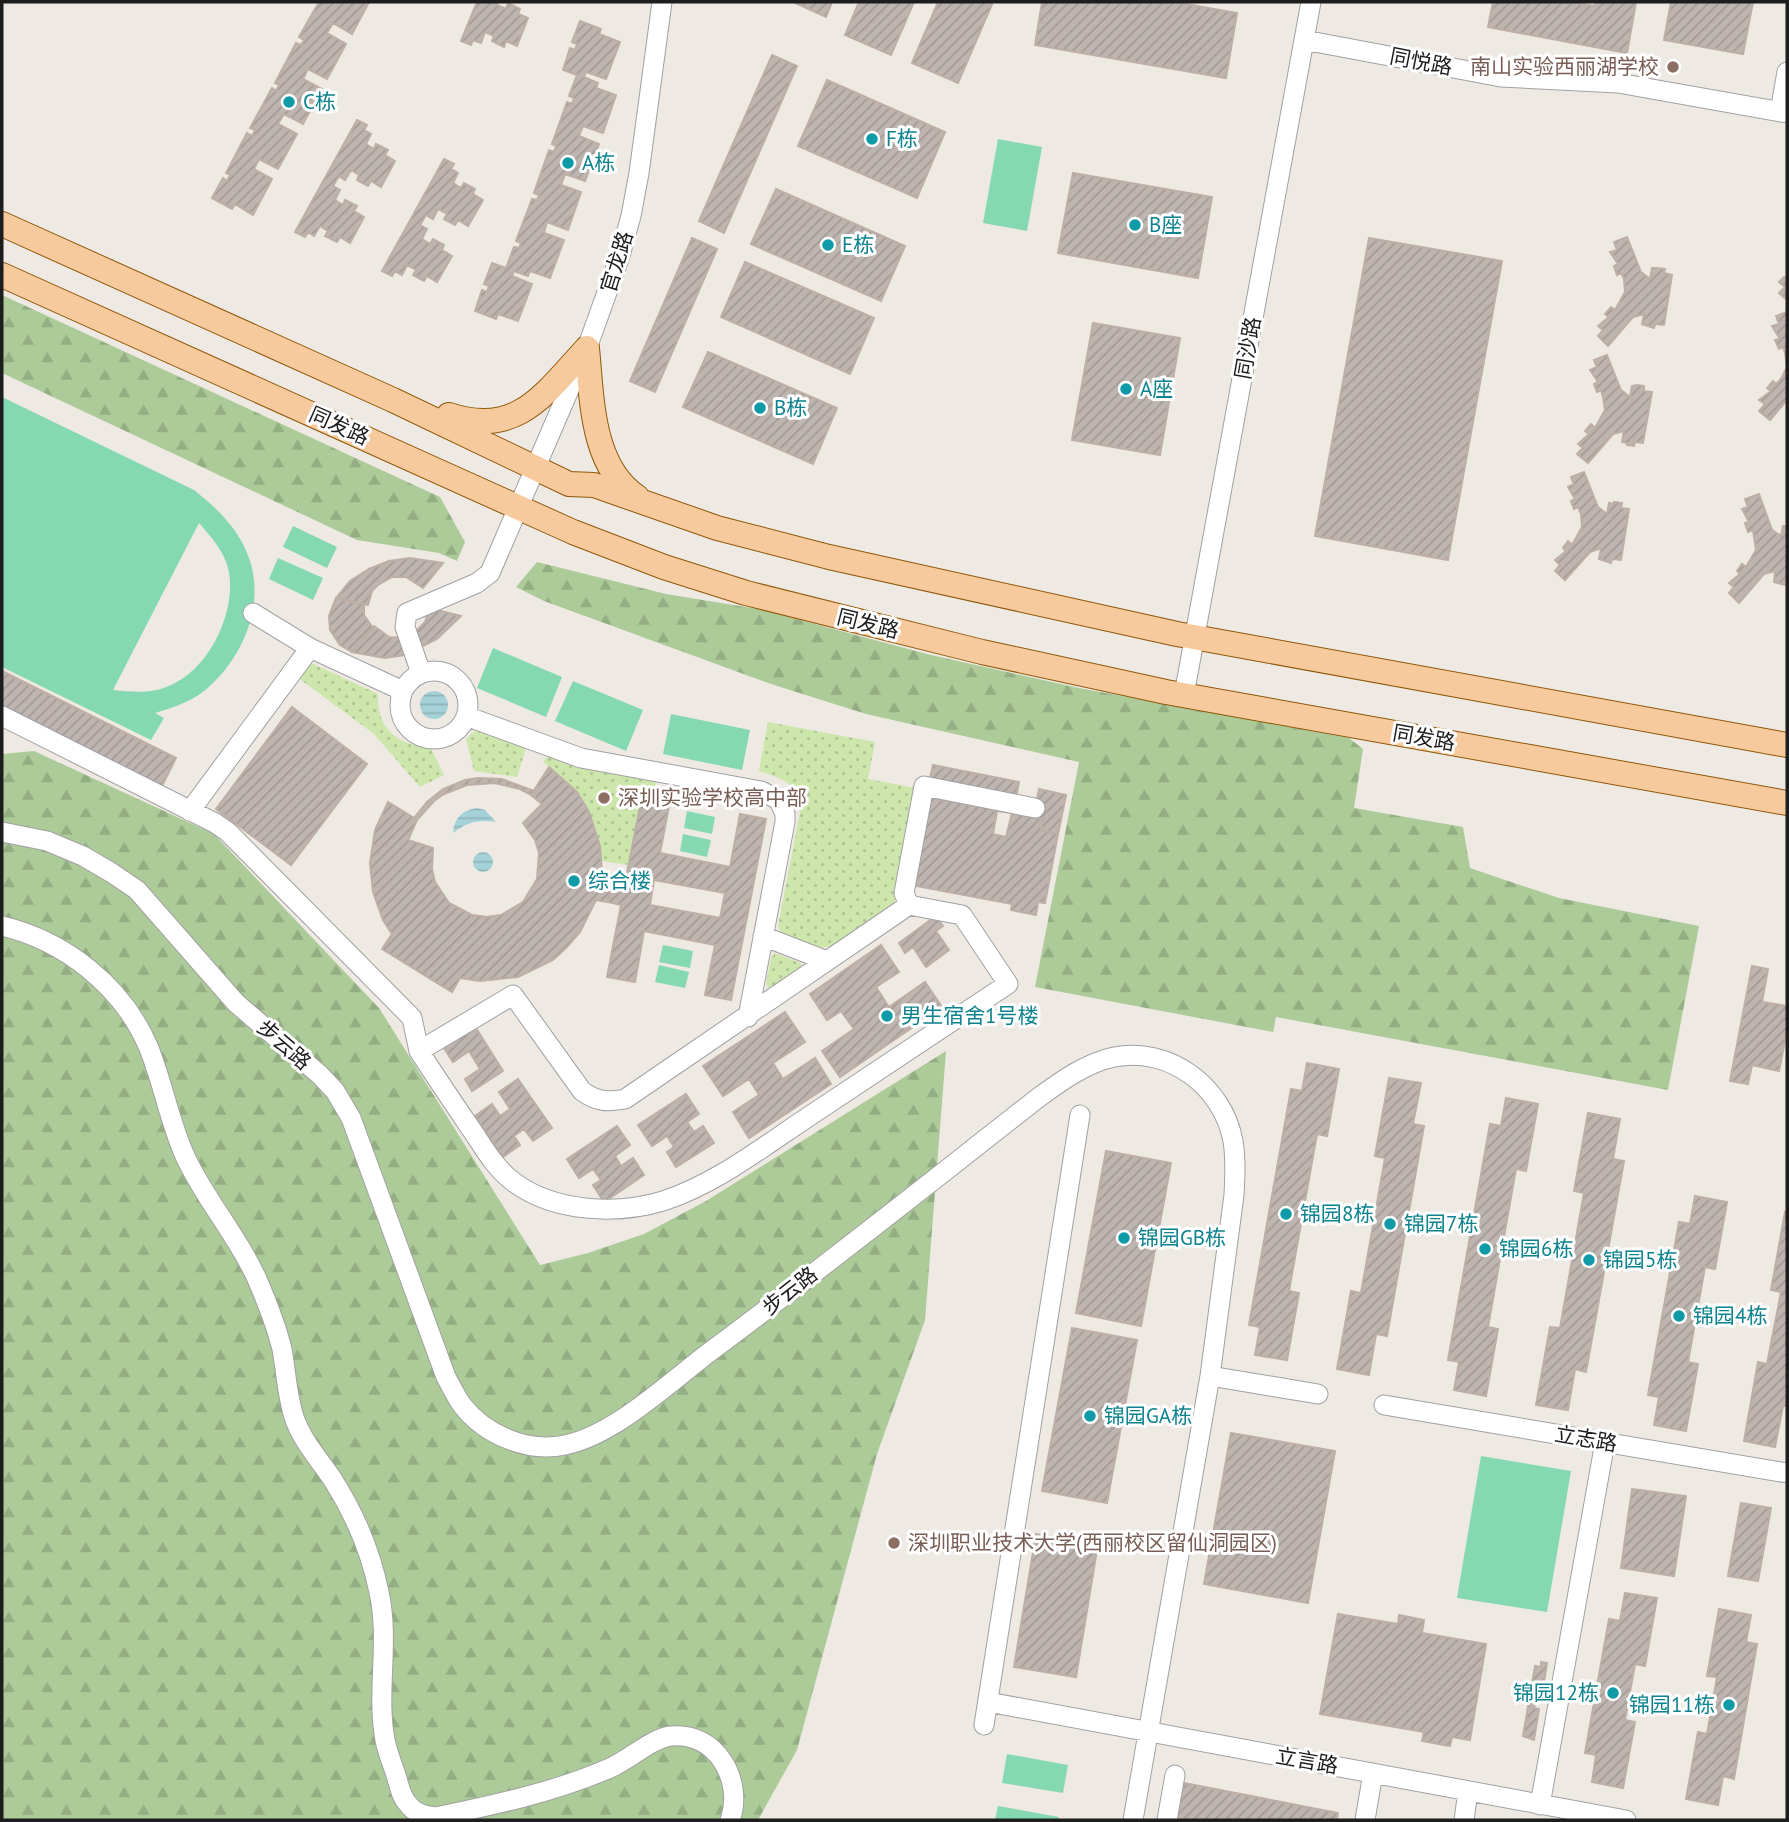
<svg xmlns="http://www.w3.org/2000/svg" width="1789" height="1822" font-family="'PT Sans','Noto Sans SC',sans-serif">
  <defs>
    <pattern id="forest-firs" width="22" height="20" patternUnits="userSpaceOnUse" patternTransform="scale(1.75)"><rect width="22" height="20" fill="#accb99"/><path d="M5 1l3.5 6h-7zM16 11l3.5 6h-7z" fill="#94ae83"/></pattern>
    <pattern id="garden-dots" width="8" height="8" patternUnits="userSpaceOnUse" patternTransform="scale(1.75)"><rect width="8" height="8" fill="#cce6ab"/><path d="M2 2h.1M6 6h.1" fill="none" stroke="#afc593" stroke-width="1.8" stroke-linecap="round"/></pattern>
    <pattern id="water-rules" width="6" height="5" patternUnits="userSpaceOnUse" patternTransform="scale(1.75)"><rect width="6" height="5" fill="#a5d2d9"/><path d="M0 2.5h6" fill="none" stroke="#8eb4ba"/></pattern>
    <pattern id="building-hatch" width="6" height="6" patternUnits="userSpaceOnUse" patternTransform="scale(1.75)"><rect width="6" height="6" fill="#beb5b0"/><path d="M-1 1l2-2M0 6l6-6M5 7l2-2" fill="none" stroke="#a39b97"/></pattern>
  </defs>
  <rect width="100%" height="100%" fill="#eee9e3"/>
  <path fill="url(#forest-firs)" d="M2 295 440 497 465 542 457 561 439 553 357 540 2 373Z
    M537 562 666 594 758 609 931 655 1079 688 1349 738 1363 749 1354 808 1463 827 1470 868 1559 898 1699 926 1668 1090 1276 1017 1273 1032 1035 987 1079 762 866 714 771 684 544 601 516 587Z
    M34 751 214 834 379 1008 540 1265 588 1253 644 1234 706 1201 946 1051 925 1320 877 1454 797 1750 758 1820H2V754Z"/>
  <path fill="url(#garden-dots)" d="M309 662 378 694C376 728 398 746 430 747L444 775 420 787 374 734 297 677Z
    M768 722 875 742 868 779 916 788 895 903 833 946 818 948 783 935 778 926 800 812C799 783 784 779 759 771Z
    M478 728 527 745 517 777 474 771 466 739Z
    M548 756 581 767 656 782 653 798 629 865 602 861C598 818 578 786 543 762Z
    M775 953 800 963 803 968 770 989 766 984 771 958Z"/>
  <path fill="#84d9b2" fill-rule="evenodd" d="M998 139 1042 147 1027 231 983 223Z
    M2 397 194 490C219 510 240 530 250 561 265 608 241 661 204 691 190 702 172 708 155 713L164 718 151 740 2 667ZM199 523C212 538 225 552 229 572 236 613 209 669 171 685 152 694 134 692 113 690Z
    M293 526 337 547 327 568 283 547Z
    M278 558 323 578 313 600 269 579Z
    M493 648 562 677 546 717 477 688Z
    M573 681 643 710 626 751 555 721Z
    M671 714 750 730 742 770 663 754Z
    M687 811 715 817 712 834 684 828Z
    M683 834 711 840 707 857 680 851Z
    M663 945 693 951 690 968 659 962Z
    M659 965 689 972 685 988 655 982Z
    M1481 1456 1571 1471 1547 1612 1457 1598Z
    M1007 1754 1068 1765 1063 1793 1002 1783Z
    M998 1806 1059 1817 1058 1820H995Z"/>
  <path fill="url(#water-rules)" d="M420 705a14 14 0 1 1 28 0a14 14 0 1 1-28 0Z
    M477 808 485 810 496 822C479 819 467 822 453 833 454 818 462 810 477 808Z
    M473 862a10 10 0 1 1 20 0a10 10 0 1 1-20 0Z"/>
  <path fill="url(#building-hatch)" stroke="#beafa6" stroke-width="2" fill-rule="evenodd" d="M319 2H369L352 34 333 23 327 33 346 44 327 79 308 69 303 79 322 89 303 124 284 114 278 124 297 134 278 169 259 159 254 169 272 179 253 215 235 204 232 209 212 198 223 178 227 181 230 175 226 173 247 133 252 136 255 130 250 128 272 88 276 91 279 85 275 83 296 43 301 45 304 40 299 37Z
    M477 2H498L497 5 506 9 508 3 520 9 518 14 528 18 517 46 506 41 504 47 492 41 494 36 485 32 481 43 473 40 471 45 461 41Z
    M796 2H832L826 17 795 3Z
    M859 2H914L891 55 845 35Z
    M938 2H993L958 83 912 63Z
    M1042 2H1175L1237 13 1226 78 1035 45Z
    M1493 2H1569L1595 6 1596 2H1636L1627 53 1488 27Z
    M1671 2H1753L1743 54 1664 40Z
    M580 21 601 29 599 34 620 42 606 79 586 72 584 77 598 83 596 88 616 95 603 133 583 126 579 136 599 144 585 181 565 174 561 185 581 192 568 230 547 222 544 233 564 240 550 278 530 271 528 276 514 271 512 276 532 284 518 321 498 314 496 319 475 311 482 290 487 292 489 286 484 284 492 263 506 268 514 247 519 248 521 243 516 241 532 199 537 200 539 195 534 193 549 150 554 152 556 146 552 144 567 102 572 104 574 98 569 96 577 75 563 70 570 48 575 50 577 44 572 42Z
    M772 55 797 66 724 233 699 221Z
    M827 80 945 132 917 198 798 146Z
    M357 120 367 125 364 130 371 134 366 144 374 149 376 144 388 150 385 155 395 161 381 187 371 181 368 186 357 180 359 175 351 170 345 180 339 176 333 186 340 190 335 200 343 205 345 200 357 206 354 211 364 217 350 243 340 237 337 242 325 236 328 231 320 226 314 236 308 232 305 237 295 232Z
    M444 159 454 164 451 169 458 173 453 183 461 188 464 183 475 189 473 194 483 200 468 226 458 220 455 225 444 219 447 214 438 209 433 219 426 215 420 225 427 229 422 239 430 244 433 239 444 245 442 250 452 256 437 282 427 276 424 281 413 275 416 270 407 265 402 275 395 271 392 276 382 271Z
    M1073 173 1212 197 1198 278 1058 253Z
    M776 189 905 246 881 301 751 244Z
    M1627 237 1641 272 1650 279 1652 268H1657L1665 269 1664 273 1672 275 1664 325 1655 324 1654 328 1642 324 1644 314 1633 317 1608 346 1598 336 1603 330 1598 326 1609 317 1605 314 1611 307 1615 310 1625 292 1624 279 1621 273 1617 275 1614 266 1618 264 1610 252 1617 250 1614 242Z
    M692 238 717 249 655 392 630 381Z
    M1369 238 1502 261 1448 560 1315 536Z
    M745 262 874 318 850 374 721 317Z
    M1784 277H1787V300L1779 293 1785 287 1779 282Z
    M1787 312V400L1770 420 1759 411 1765 404 1759 400 1771 391 1767 388 1773 381 1776 384 1781 379 1787 367 1785 353 1783 347 1779 349 1775 340 1780 339 1772 326 1779 324 1776 316Z
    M1093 323 1180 338 1160 455 1072 440Z
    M708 352 837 408 813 464 683 407Z
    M1607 355 1621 390 1630 397 1632 386 1637 385 1644 386V391L1652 392 1643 443 1635 442 1634 446 1627 445V443L1622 442 1624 431 1613 434 1588 463 1577 454 1583 448 1578 444 1589 434 1585 431 1591 424 1595 428 1605 410 1603 397 1601 390 1597 392 1594 384 1598 382 1590 370 1597 367 1594 360Z
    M1584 472 1598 507 1607 514 1609 503 1614 504V502L1622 503 1621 508 1629 509 1621 560 1612 559 1611 563 1599 559 1601 548 1590 552 1565 580 1555 571 1560 565 1555 560 1566 551 1563 548 1568 541 1572 545 1582 527 1581 514 1578 507 1574 509 1571 501 1575 499 1568 487 1574 484 1571 477Z
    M1759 494 1772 530 1781 536 1783 526H1787V581L1785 585 1774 582 1775 571 1764 574 1739 603 1729 593 1734 587 1729 583 1740 574 1737 571 1742 564 1746 567 1756 550 1753 530 1748 532 1745 523 1749 522 1742 509 1748 507 1745 499Z
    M410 558 443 563 423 588 406 577H392L378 585 372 591 368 605 336 598 350 581 369 569 389 561Z
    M336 598 364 605V615L373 628 352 652 340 645 330 630 329 616Z
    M429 608 461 616 437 639 405 655 385 658 352 652 374 626 389 637 401 638 412 635 425 622Z
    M2 671 176 758 161 788 2 708Z
    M292 707 367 764 291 865 216 809Z
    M933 765 1019 782 1016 799 929 782Z
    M549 767 577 792 589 812 600 846 602 873 613 875 608 902 596 900 580 932 567 947 553 960 518 977 480 981 460 978 452 992 382 949 392 934 383 920 373 892 370 863 375 830 388 802 417 820 408 840 433 848 432 869 435 882 449 903 472 915 487 917 501 915 523 902 537 879 539 853 535 840 523 823 542 804 531 795Z
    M478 778 502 779 534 791 531 795 520 789 495 783 467 785 444 794 434 801 417 820 414 818 427 802 443 789 465 780Z
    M1039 789 1066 795 1058 834 1041 830 1043 819 1033 817Z
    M642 796 670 801 660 853 730 867 740 814 766 819 731 1000 705 995 715 945 644 931 635 982 607 977 621 905 608 902 613 875 626 878ZM654 880 725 893 720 918 650 905Z
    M928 797 1043 819 1041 830 1058 834 1045 903 1038 902 1036 915 1011 910 1012 904 911 885Z
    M997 811 1012 813 1006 837 993 834Z
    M936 916 943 926 936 931 949 950 926 967 913 947 905 953 899 943Z
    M881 945 899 972 876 987 889 1007 925 982 942 1007 840 1077 822 1051 854 1029 841 1011 827 1020 810 994Z
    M1752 966 1768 969 1762 1002 1787 1006V1031L1779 1071 1752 1065 1748 1084 1730 1081Z
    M785 1012 805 1042 773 1063 783 1079 815 1058 831 1084 749 1138 733 1112 759 1095 749 1079 723 1096 703 1066Z
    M476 1028 503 1071 472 1091 465 1079 480 1069 469 1051 453 1062 444 1048Z
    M1307 1063 1339 1069 1327 1136 1317 1134 1289 1291 1299 1293 1287 1360 1255 1355 1260 1327 1249 1325 1291 1089 1302 1091Z
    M1389 1078 1421 1083 1413 1124 1424 1126 1387 1336 1376 1334 1369 1375 1337 1369 1351 1291 1361 1293 1385 1158 1375 1156Z
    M518 1079 552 1128 533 1141 524 1129 514 1136 520 1145 503 1157 475 1116 492 1104 500 1116 510 1109 499 1092Z
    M686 1094 699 1114 687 1122 694 1132 703 1126 714 1143 676 1167 667 1152 674 1147 667 1136 652 1146 638 1125Z
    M1506 1098 1538 1104 1526 1171 1516 1169 1488 1327 1498 1329 1486 1396 1454 1390 1459 1362 1448 1360 1490 1124 1501 1126Z
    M1588 1113 1620 1119 1613 1159 1624 1161 1586 1372 1575 1369 1568 1410 1536 1405 1550 1327 1560 1328 1584 1193 1574 1191Z
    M617 1126 630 1145 615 1156 621 1166 633 1158 644 1175 604 1202 593 1185 601 1180 593 1169 579 1178 567 1159Z
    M1106 1151 1171 1163 1141 1326 1076 1313Z
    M1695 1196 1727 1202 1715 1269 1705 1267 1688 1362 1698 1364 1686 1431 1654 1425 1659 1397 1648 1395 1679 1222 1690 1224Z
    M1785 1212 1787 1213V1406H1783L1775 1447 1744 1441 1758 1362 1767 1364 1781 1292 1771 1290Z
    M1072 1328 1137 1340 1107 1503 1042 1491Z
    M1231 1433 1335 1451 1308 1603 1204 1584Z
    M1632 1489 1686 1496 1674 1576 1621 1568Z
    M1741 1503 1771 1508 1758 1581 1728 1576Z
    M1036 1534 1098 1544 1076 1677 1014 1667Z
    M1625 1593 1657 1598 1645 1666 1635 1664 1625 1720 1635 1722 1623 1788 1592 1782 1596 1755 1585 1753 1609 1619 1620 1621Z
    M1719 1609 1751 1615 1746 1642 1757 1644 1734 1779 1723 1776 1718 1805 1686 1799 1698 1732 1707 1734 1717 1677 1707 1676Z
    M1338 1614 1398 1624 1399 1615 1424 1620 1422 1633 1486 1644 1470 1740 1452 1737 1450 1746 1422 1741 1424 1732 1320 1714Z
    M1541 1662 1547 1663 1542 1695 1537 1694 1534 1708 1539 1709 1534 1740 1523 1736 1535 1666 1541 1667Z
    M1184 1783 1338 1813 1337 1820H1176Z"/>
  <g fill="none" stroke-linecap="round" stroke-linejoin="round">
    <g stroke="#a1a1a1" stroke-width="21">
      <path id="minor" d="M1304 40 1501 77 1618 83 1787 113
        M1780 112 1787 72
        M253 613 310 648
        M400 705a34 34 0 1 1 68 0a34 34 0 1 1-68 0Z
        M421 673 405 627 407 613 477 583 490 573 587 348 619 259 631 216 639 173 662 2
        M1184 695 1311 2
        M2 716 215 823 228 832 412 1018 419 1051
        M466 716 581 758 761 791 779 800 785 814V822L748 1017
        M190 811 310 648 403 691
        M2 832 47 841 83 856 112 873 137 890 236 1003 320 1075 335 1091 351 1118 446 1377C451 1386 456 1397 462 1405 485 1435 528 1453 565 1445 614 1435 668 1384 707 1354 819 1271 928 1184 1038 1098 1061 1081 1086 1063 1114 1057 1170 1046 1223 1087 1233 1141 1236 1159 1235 1177 1234 1195L1210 1376 1133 1820
        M909 905 962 915 1008 984C940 1029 872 1074 805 1119 760 1149 715 1184 663 1201 617 1215 555 1212 515 1183 495 1169 483 1146 469 1126 452 1101 435 1076 419 1051L513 995 582 1091C597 1102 607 1102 625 1099Z
        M909 905 904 893 924 786 1035 808
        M2 926C65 941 122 986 148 1046 163 1082 169 1121 185 1156 205 1200 238 1236 257 1279 267 1302 276 1325 282 1349 286 1371 287 1395 294 1417 302 1441 319 1459 333 1480 354 1513 371 1553 379 1592 390 1642 376 1691 385 1740 387 1751 392 1763 396 1775 399 1785 401 1797 408 1804 414 1813 426 1816 436 1817 494 1805 555 1792 610 1768 629 1760 652 1738 671 1736 717 1731 744 1782 730 1820
        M763 936 827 961
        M1210 1376 1318 1394
        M1384 1405 1787 1473
        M988 1702 1626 1820
        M984 1725 1080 1115
        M1540 1805 1605 1442
        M1167 1820 1175 1775
        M1365 1820 1373 1773
        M1464 1820 1468 1791"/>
    </g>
    <g stroke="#8f5707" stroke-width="26">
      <path id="major" d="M2 224 393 400 569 484 594 485 717 528 829 557 1177 634 1787 745
        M2 275 573 532 664 567 746 593 982 652 1166 692 1787 803
        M587 348C592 398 591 466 637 497
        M449 415C518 438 545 393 587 348"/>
    </g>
    <use href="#minor" stroke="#fff" stroke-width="19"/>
    <use href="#major" stroke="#f7ca9e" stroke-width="24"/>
  </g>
  <g fill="#8d6e63" stroke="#fff" stroke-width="2.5">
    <circle cx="1673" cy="67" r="7"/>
    <circle cx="604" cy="798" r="7"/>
    <circle cx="894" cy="1543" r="7"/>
  </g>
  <g fill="#0f9aa8" stroke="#fff" stroke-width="2.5">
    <circle cx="289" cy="102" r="7"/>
    <circle cx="872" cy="139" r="7"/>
    <circle cx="568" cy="163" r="7"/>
    <circle cx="1135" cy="225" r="7"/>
    <circle cx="828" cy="245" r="7"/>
    <circle cx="1126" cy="389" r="7"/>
    <circle cx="760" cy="408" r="7"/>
    <circle cx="574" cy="881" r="7"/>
    <circle cx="887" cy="1016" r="7"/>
    <circle cx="1286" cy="1214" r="7"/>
    <circle cx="1390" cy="1224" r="7"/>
    <circle cx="1124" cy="1238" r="7"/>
    <circle cx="1485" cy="1249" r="7"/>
    <circle cx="1589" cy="1260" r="7"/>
    <circle cx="1679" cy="1316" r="7"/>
    <circle cx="1090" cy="1416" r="7"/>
    <circle cx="1613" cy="1693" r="7"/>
    <circle cx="1729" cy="1705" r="7"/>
  </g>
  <g text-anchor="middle" stroke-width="6" stroke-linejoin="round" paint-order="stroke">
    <g font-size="21" fill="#1d1d1d" stroke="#fff">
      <text transform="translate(1421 62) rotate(11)" y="7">同悦路</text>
      <text transform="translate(617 262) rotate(-73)" y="7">官龙路</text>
      <text transform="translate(1248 348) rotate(-80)" y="7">同沙路</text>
      <text transform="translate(339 426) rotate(24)" y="7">同发路</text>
      <text transform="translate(868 624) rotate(14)" y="7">同发路</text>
      <text transform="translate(1424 738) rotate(10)" y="7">同发路</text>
      <text transform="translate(284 1045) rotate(41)" y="7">步云路</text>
      <text transform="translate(790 1291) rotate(-38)" y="7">步云路</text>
      <text transform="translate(1586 1439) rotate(10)" y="7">立志路</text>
      <text transform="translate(1307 1761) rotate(10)" y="7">立言路</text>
    </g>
    <g font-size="21" fill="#785e54" stroke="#fff" text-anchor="start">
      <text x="1659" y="74" text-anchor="end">南山实验西丽湖学校</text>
      <text x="618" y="805">深圳实验学校高中部</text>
      <text x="908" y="1550">深圳职业技术大学(西丽校区留仙洞园区)</text>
    </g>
    <g font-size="21" fill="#0d838f" stroke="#fff" text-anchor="start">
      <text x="303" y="109">C栋</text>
      <text x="886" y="146">F栋</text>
      <text x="582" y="170">A栋</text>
      <text x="1149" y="232">B座</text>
      <text x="842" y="252">E栋</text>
      <text x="1140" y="396">A座</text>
      <text x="774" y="415">B栋</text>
      <text x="588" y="888">综合楼</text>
      <text x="901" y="1023">男生宿舍1号楼</text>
      <text x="1300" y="1221">锦园8栋</text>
      <text x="1404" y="1231">锦园7栋</text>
      <text x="1138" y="1245">锦园GB栋</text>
      <text x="1499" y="1256">锦园6栋</text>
      <text x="1603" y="1267">锦园5栋</text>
      <text x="1693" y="1323">锦园4栋</text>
      <text x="1104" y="1423">锦园GA栋</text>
      <text x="1599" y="1700" text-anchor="end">锦园12栋</text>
      <text x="1715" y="1712" text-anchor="end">锦园11栋</text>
    </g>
  </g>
  <rect width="1789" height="1822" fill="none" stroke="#1d1d1d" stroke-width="7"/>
</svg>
